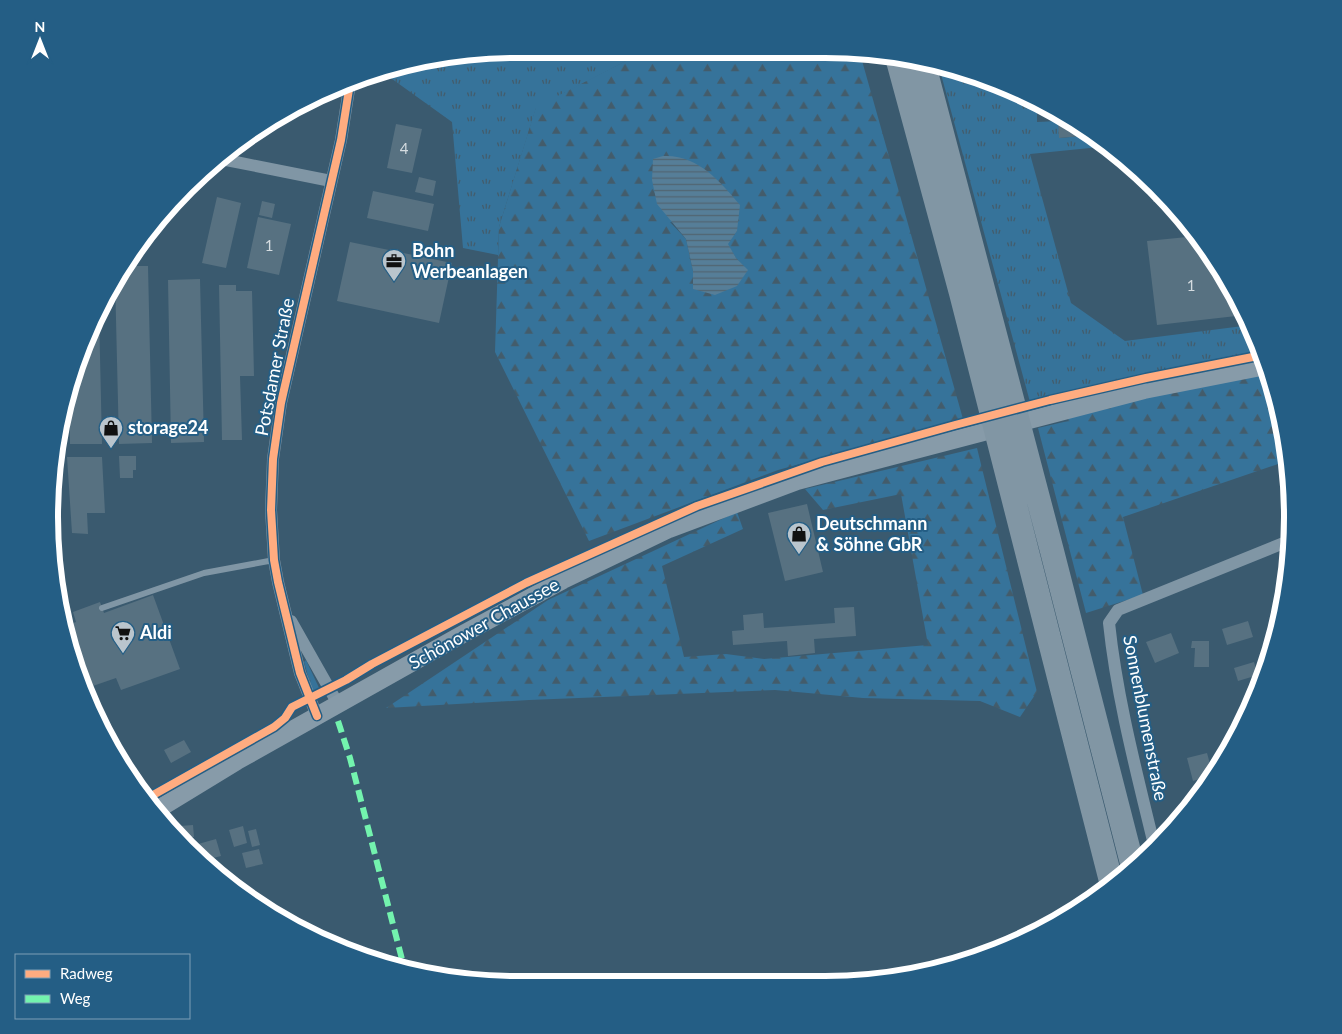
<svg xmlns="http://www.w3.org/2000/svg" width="1342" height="1034" font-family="Lato,sans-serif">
  <defs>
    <pattern id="grass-tufts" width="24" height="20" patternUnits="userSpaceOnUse" patternTransform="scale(1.25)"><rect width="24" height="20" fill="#36739a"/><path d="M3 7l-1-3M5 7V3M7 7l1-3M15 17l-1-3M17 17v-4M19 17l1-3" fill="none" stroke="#435c6b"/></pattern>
    <pattern id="forest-firs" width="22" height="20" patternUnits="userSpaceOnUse" patternTransform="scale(1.25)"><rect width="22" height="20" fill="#36739a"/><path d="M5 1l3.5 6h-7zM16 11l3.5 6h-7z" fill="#435c6b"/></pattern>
    <pattern id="water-rules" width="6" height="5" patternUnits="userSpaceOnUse" patternTransform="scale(1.25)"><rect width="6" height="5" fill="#567e98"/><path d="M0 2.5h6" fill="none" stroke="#516572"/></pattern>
  </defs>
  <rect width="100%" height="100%" fill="#3a5a6f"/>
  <path fill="url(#grass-tufts)" d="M517 49H649L536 108 499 227 498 255 463 248 452 122 381 71 396 65Z
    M938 63 946 65 1027 95 1029 109 1037 110V122L1058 121 1060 138 1092 135 1110 146 1030 154 1071 303 1125 341 1251 325 1258 338 1262 351 1184 366 1030 402Z
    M306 660 320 690 313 694 304 662Z"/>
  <path fill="url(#forest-firs)" fill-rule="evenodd" d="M649 49 859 50 963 419 778 470 589 541 495 352 499 227 536 107ZM670 222 737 231 727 244 736 258 747 270 693 289V271L686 239Z
    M1268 372 1273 388 1287 461 1123 517 1143 595 1086 613 1038 428 1068 421 1067 416 1186 387Z
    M977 448 1037 692 1020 717 980 701 863 698 775 690 529 700 386 708 548 600 737 512 743 529 662 566 684 657 726 654 764 659 928 645 901 494 823 510 805 489Z"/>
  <path fill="url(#water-rules)" d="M663 156C697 154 720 181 740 205L737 231 728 244 736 258 748 270 737 286 715 295 693 289V271L686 239 657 204 652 180 653 159Z"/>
  <path fill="#577181" d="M1069 120 1092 135 1059 138 1058 121Z
    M396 124 422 129 412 173 387 168Z
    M419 177 436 181 433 196 415 192Z
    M1152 190 1162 201 1153 202Z
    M373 191 434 204 428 231 367 218Z
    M217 197 241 203 226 268 202 263Z
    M262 201 275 204 272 218 259 215Z
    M258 217 291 224 279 275 247 268Z
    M1186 227 1214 257 1245 315 1157 325 1147 241 1187 237Z
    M350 242 452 263 439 323 337 301Z
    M124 266H148L152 443 119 444 115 278Z
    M200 279 204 442 171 443 168 280Z
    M219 285H236V291H252L254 376H240L242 440H222Z
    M99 312 102 444H70L69 387Z
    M119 456H136V470H133V478H120Z
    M67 457H102L105 513H87L88 534 72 533Z
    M807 504 823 572 785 581 768 513Z
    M1287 579 1285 598 1280 581Z
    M153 595 180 669 121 690 116 678 87 688 65 638 63 627 76 622 73 612 100 602 104 613Z
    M854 607 856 636 814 639 815 653 788 656 787 641 733 645 732 631 744 630 743 615 763 613 764 628 835 623 834 608Z
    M1248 621 1253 637 1227 645 1222 629Z
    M1171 633 1179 653 1155 663 1146 642Z
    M1192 641H1209V667H1194L1195 648H1191Z
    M1254 662 1258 675 1238 681 1234 668Z
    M184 740 191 752 171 763 164 750Z
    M1207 753 1213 775 1193 781 1187 758Z
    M193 825 194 837 181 838 180 826Z
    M243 826 247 843 234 847 229 830Z
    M256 829 260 845 252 847 248 831Z
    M216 839 221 856 202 861 193 854 191 846Z
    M259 849 263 864 246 868 242 853Z"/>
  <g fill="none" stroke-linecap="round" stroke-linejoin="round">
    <path stroke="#8096a5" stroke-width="6" d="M102 608 204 573 274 560"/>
    <path stroke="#8096a5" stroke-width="12" d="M221 159 331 181
      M291 621 338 704
      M317 716 300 673 278 582 274 560 271 510 273 459 281 403 341 140 350 83
      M1155 849C1137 774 1117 699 1109 623L1118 610 1291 540"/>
    <path stroke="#879ba9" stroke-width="18" d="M155 811 237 761 463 634 563 580 669 529 797 481 1144 390 1266 366"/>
    <path stroke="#8196a4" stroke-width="24" d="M897 57 961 293 1112 885
      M923 61 1052 551 1133 867"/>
    <path stroke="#73f3ae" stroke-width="6" stroke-dasharray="12 6" stroke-linecap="butt" d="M338 721 350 758 404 967"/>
    <g stroke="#245e85" stroke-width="11">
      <path id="cycleway" d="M317 716 300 673 278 582 274 560 271 510 273 459 281 403 341 140 350 83
        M146 799 274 727 285 718 292 707 346 680 372 664 526 583 697 506 822 462 955 425 1050 400 1146 378 1263 355"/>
    </g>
    <use href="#cycleway" stroke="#ffac80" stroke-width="8"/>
  </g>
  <defs>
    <g id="office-pin" transform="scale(1.25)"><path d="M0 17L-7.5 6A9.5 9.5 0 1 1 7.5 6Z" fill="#bac5cd" stroke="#245e85"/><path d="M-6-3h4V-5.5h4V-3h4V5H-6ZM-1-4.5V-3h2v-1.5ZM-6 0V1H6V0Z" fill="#111"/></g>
    <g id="shop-pin" transform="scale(1.25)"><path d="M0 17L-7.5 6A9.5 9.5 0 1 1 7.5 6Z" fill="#bac5cd" stroke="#245e85"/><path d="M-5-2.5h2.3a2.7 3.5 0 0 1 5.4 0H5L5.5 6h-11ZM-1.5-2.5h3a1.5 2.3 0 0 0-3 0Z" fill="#111"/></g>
    <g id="supermarket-pin" transform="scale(1.25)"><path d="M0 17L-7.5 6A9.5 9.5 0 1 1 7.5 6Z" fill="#bac5cd" stroke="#245e85"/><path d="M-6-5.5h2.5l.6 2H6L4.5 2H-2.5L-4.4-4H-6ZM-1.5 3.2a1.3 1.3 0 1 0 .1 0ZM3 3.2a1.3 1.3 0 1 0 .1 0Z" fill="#111"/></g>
  </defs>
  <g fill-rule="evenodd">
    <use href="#office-pin" x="394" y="261"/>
    <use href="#shop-pin" x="111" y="428"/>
    <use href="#shop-pin" x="799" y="534"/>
    <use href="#supermarket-pin" x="123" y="633"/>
  </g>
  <g text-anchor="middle" stroke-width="4" stroke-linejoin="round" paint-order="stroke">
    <g font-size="15" fill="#d5dce0">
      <text x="404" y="154">4</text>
      <text x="269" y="251">1</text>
      <text x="1191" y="291">1</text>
    </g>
    <g font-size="18" font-weight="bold" fill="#fff" stroke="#245e85" text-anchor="start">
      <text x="412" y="257">Bohn<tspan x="412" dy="21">Werbeanlagen</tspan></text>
      <text x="128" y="434">storage24</text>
      <text x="816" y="530">Deutschmann<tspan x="816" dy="21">&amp; Söhne GbR</tspan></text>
      <text x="140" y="639">Aldi</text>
    </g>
    <g font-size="18" fill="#fff" stroke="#245e85">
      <text transform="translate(275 367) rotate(-79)" y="6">Potsdamer Straße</text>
      <text transform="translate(484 624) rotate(-29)" y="6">Schönower Chaussee</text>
      <text transform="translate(1145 718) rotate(79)" y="6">Sonnenblumenstraße</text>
    </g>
  </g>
  <path d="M0 0H1342V1034H0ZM517 58H825A459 459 0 0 1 1284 517V517A459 459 0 0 1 825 976H517A459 459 0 0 1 58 517V517A459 459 0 0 1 517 58Z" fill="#245e85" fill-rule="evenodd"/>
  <path fill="none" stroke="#fff" stroke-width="6" d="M517 58H825A459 459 0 0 1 1284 517V517A459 459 0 0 1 825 976H517A459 459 0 0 1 58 517V517A459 459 0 0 1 517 58Z"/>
  <rect x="15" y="954" width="175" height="65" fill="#245e85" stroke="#7c9eb6"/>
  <rect x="25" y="970" width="25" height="8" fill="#ffac80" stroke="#7c9eb6"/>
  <text x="60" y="979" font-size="15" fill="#ffffff">Radweg</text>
  <rect x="25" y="995" width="25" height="8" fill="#73f3ae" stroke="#7c9eb6"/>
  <text x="60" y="1004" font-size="15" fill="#ffffff">Weg</text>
  <g transform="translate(40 40)" stroke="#245e85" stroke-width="4" paint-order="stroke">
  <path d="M0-4L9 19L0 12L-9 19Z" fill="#ffffff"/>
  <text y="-8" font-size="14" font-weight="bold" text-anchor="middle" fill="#ffffff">N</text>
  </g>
</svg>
